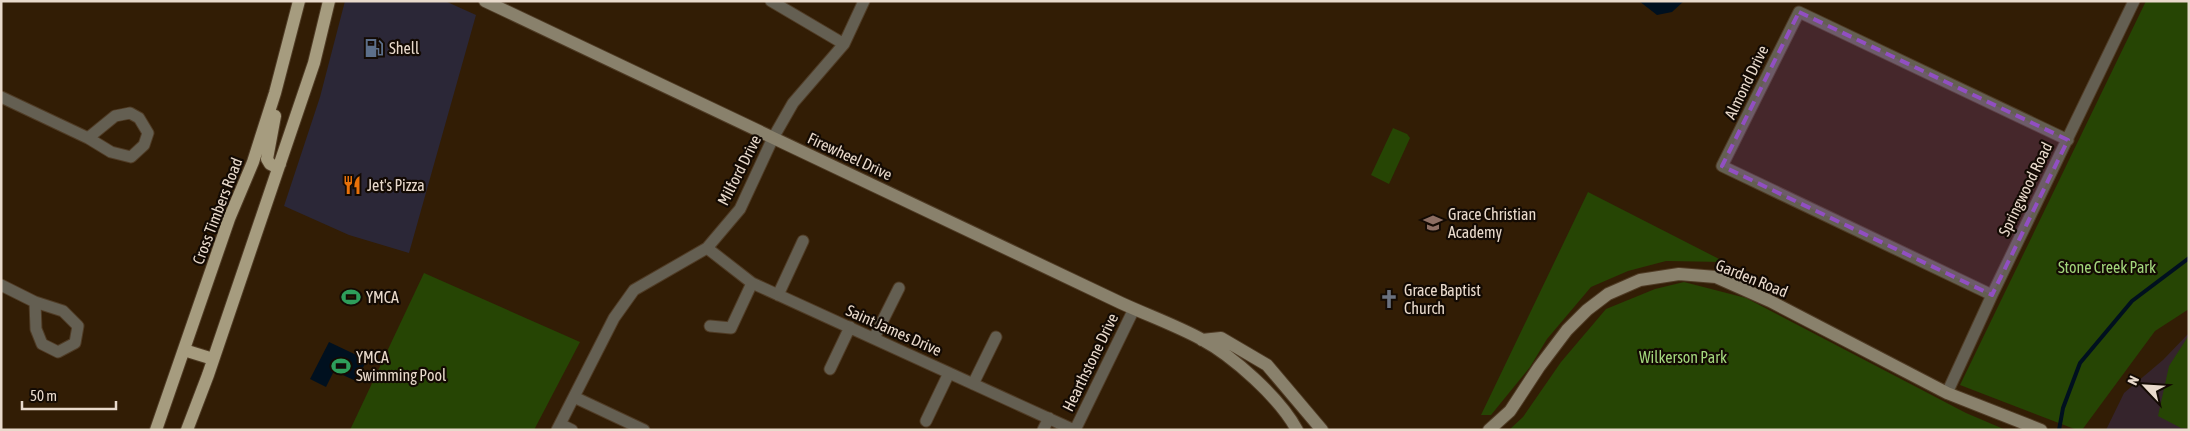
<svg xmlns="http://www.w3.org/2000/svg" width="2190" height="431" font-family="'Asap Condensed',sans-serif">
  <rect width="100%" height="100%" fill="#321d05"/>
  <path fill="#2b2737" d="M345 1H445L476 15 409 253 349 235 284 206 320 97Z"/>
  <path fill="#35242c" d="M2189 333V430H2106L2124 393 2163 360Z"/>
  <path fill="#264504" d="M2146 1H2189V309L2155 331 2082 430H2077L1960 385Z
    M1393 128 1407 134 1410 138 1389 184 1371 175Z
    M1588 192 1725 262 1666 261 1628 271 1591 287 1547 339 1530 367 1491 415H1481Z
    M424 273 580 342 534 430H350Z
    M1684 282 1746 298 1966 413 2006 430H1509L1523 417 1561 362 1606 309 1655 289Z
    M2189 335V429L2181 428 2158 416 2169 366Z"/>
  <path fill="#00101f" d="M1639 1H1684L1672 12 1657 15Z
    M329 342 367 360 356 381 334 371 326 387 310 379Z"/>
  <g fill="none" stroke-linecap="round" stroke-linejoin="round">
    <path stroke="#00101f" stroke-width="4" d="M2059 430 2063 408 2080 363 2132 301 2189 258"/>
    <g stroke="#4f3b25" stroke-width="13">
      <path id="street" d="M771 1 844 44
        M1 97 88 138
        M130 113 139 118 148 133 144 145 131 157 111 152 88 138 115 116Z
        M707 248 752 283 1074 430
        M1 285 35 302 63 311 78 326 75 343 58 352 42 344 36 329 35 302
        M778 295 803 241
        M1992 295 1722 166 1799 12 2068 140
        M710 326 731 328 752 283
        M874 338 899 288
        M830 369 850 327
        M973 384 996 337
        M1947 393 1992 295 2134 1
        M574 397 644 430
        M926 421 949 373
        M560 424 572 430
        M557 430 614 318 634 290 707 248 740 209 773 138 793 103 844 44 864 1
        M1043 430 1049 418
        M1075 430 1134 309"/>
    </g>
    <g stroke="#4f3b25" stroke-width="14">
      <path id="secondary" d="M485 1 1121 303C1147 315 1175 325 1201 339 1233 356 1280 398 1297 430
        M1202 340 1221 338 1267 365 1322 430
        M1489 430 1510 411 1539 367 1567 330 1587 310 1608 294 1640 280 1679 274 1716 277 1770 301 1947 393 2041 430"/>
    </g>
    <g stroke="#4f3b25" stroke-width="14">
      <path id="primary" d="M275 116 267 159 270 164 274 166 280 164
        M184 350 213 359
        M156 430 229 219 253 162 275 93 299 1
        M187 430 208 375 314 63 329 1"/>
    </g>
    <use href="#street" stroke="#645f52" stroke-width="11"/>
    <use href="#secondary" stroke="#89816c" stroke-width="12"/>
    <use href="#primary" stroke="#a69c7f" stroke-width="12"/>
  </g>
  <path fill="#914fc2" fill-opacity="0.2" stroke="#914fc2" stroke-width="4" stroke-dasharray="10 6" stroke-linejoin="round" d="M1799 12 2068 140 1992 295 1722 166Z"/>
  <defs>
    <g id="fuel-bare" transform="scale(1.5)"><path d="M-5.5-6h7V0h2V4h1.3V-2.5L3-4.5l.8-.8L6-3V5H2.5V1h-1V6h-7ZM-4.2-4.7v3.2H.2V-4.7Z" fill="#5c6f8a" stroke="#130a03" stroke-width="2.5" paint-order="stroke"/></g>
    <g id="restaurant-bare" transform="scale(1.5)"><path d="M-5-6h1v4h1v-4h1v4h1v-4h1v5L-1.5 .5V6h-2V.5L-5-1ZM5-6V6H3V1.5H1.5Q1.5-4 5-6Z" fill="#e8710a" stroke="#130a03" stroke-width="2.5" paint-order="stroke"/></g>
    <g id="school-bare" transform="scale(1.5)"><path d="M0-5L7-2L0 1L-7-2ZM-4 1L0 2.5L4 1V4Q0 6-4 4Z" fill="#8d6e63" stroke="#130a03" stroke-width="2.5" paint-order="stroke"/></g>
    <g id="stadium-bare" transform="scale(1.5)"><path d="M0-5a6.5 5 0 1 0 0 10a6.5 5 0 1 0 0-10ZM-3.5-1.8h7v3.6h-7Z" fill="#2e9e5b" stroke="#130a03" stroke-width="2.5" paint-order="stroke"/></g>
    <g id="church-bare" transform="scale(1.5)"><path d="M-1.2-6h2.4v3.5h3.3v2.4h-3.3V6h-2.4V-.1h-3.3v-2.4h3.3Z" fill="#6b7280" stroke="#130a03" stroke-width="2.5" paint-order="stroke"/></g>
  </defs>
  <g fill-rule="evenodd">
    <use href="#fuel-bare" x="374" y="48"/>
    <use href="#restaurant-bare" x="352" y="185"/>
    <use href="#school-bare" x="1433" y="223"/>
    <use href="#stadium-bare" x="351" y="297"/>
    <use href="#church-bare" x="1389" y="299"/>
    <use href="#stadium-bare" x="341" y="366"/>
  </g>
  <g text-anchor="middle" stroke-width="4.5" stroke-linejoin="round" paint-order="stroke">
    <g font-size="16" fill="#e9dacc" stroke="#130a03" text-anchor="start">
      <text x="389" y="54">Shell</text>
      <text x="367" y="191">Jet's Pizza</text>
      <text x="1448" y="220">Grace Christian<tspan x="1448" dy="18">Academy</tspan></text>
      <text x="1404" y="296">Grace Baptist<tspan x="1404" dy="18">Church</tspan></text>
      <text x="366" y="303">YMCA</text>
      <text x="356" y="363">YMCA<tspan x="356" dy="18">Swimming Pool</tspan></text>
    </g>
    <g font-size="16" fill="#e9dacc" stroke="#130a03">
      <text transform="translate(1746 82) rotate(-64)" y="6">Almond Drive</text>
      <text transform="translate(850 156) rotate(25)" y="6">Firewheel Drive</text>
      <text transform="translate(739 170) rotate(-63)" y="6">Milford Drive</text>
      <text transform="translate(2025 189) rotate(-64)" y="6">Springwood Road</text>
      <text transform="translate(217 211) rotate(-69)" y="6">Cross Timbers Road</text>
      <text transform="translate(1752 278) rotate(22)" y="6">Garden Road</text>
      <text transform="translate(894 330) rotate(24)" y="6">Saint James Drive</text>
      <text transform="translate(1090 362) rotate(-64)" y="6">Hearthstone Drive</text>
    </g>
    <g font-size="16" fill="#a3d67c" stroke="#130a03">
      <text x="2107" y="273">Stone Creek Park</text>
      <text x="1683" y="363">Wilkerson Park</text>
    </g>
  </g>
  <rect width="2190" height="431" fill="none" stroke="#e9dacc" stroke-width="5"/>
  <g transform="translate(2145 386) rotate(295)" stroke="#130a03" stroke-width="4" paint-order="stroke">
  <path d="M0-4L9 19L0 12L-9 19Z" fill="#e9dacc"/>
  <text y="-8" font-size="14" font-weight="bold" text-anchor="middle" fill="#e9dacc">N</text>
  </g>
  <path d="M22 401v8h94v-8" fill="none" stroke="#e9dacc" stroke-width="2.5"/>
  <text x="30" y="401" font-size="15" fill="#e9dacc" stroke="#130a03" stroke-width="4" paint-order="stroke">50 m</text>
</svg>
